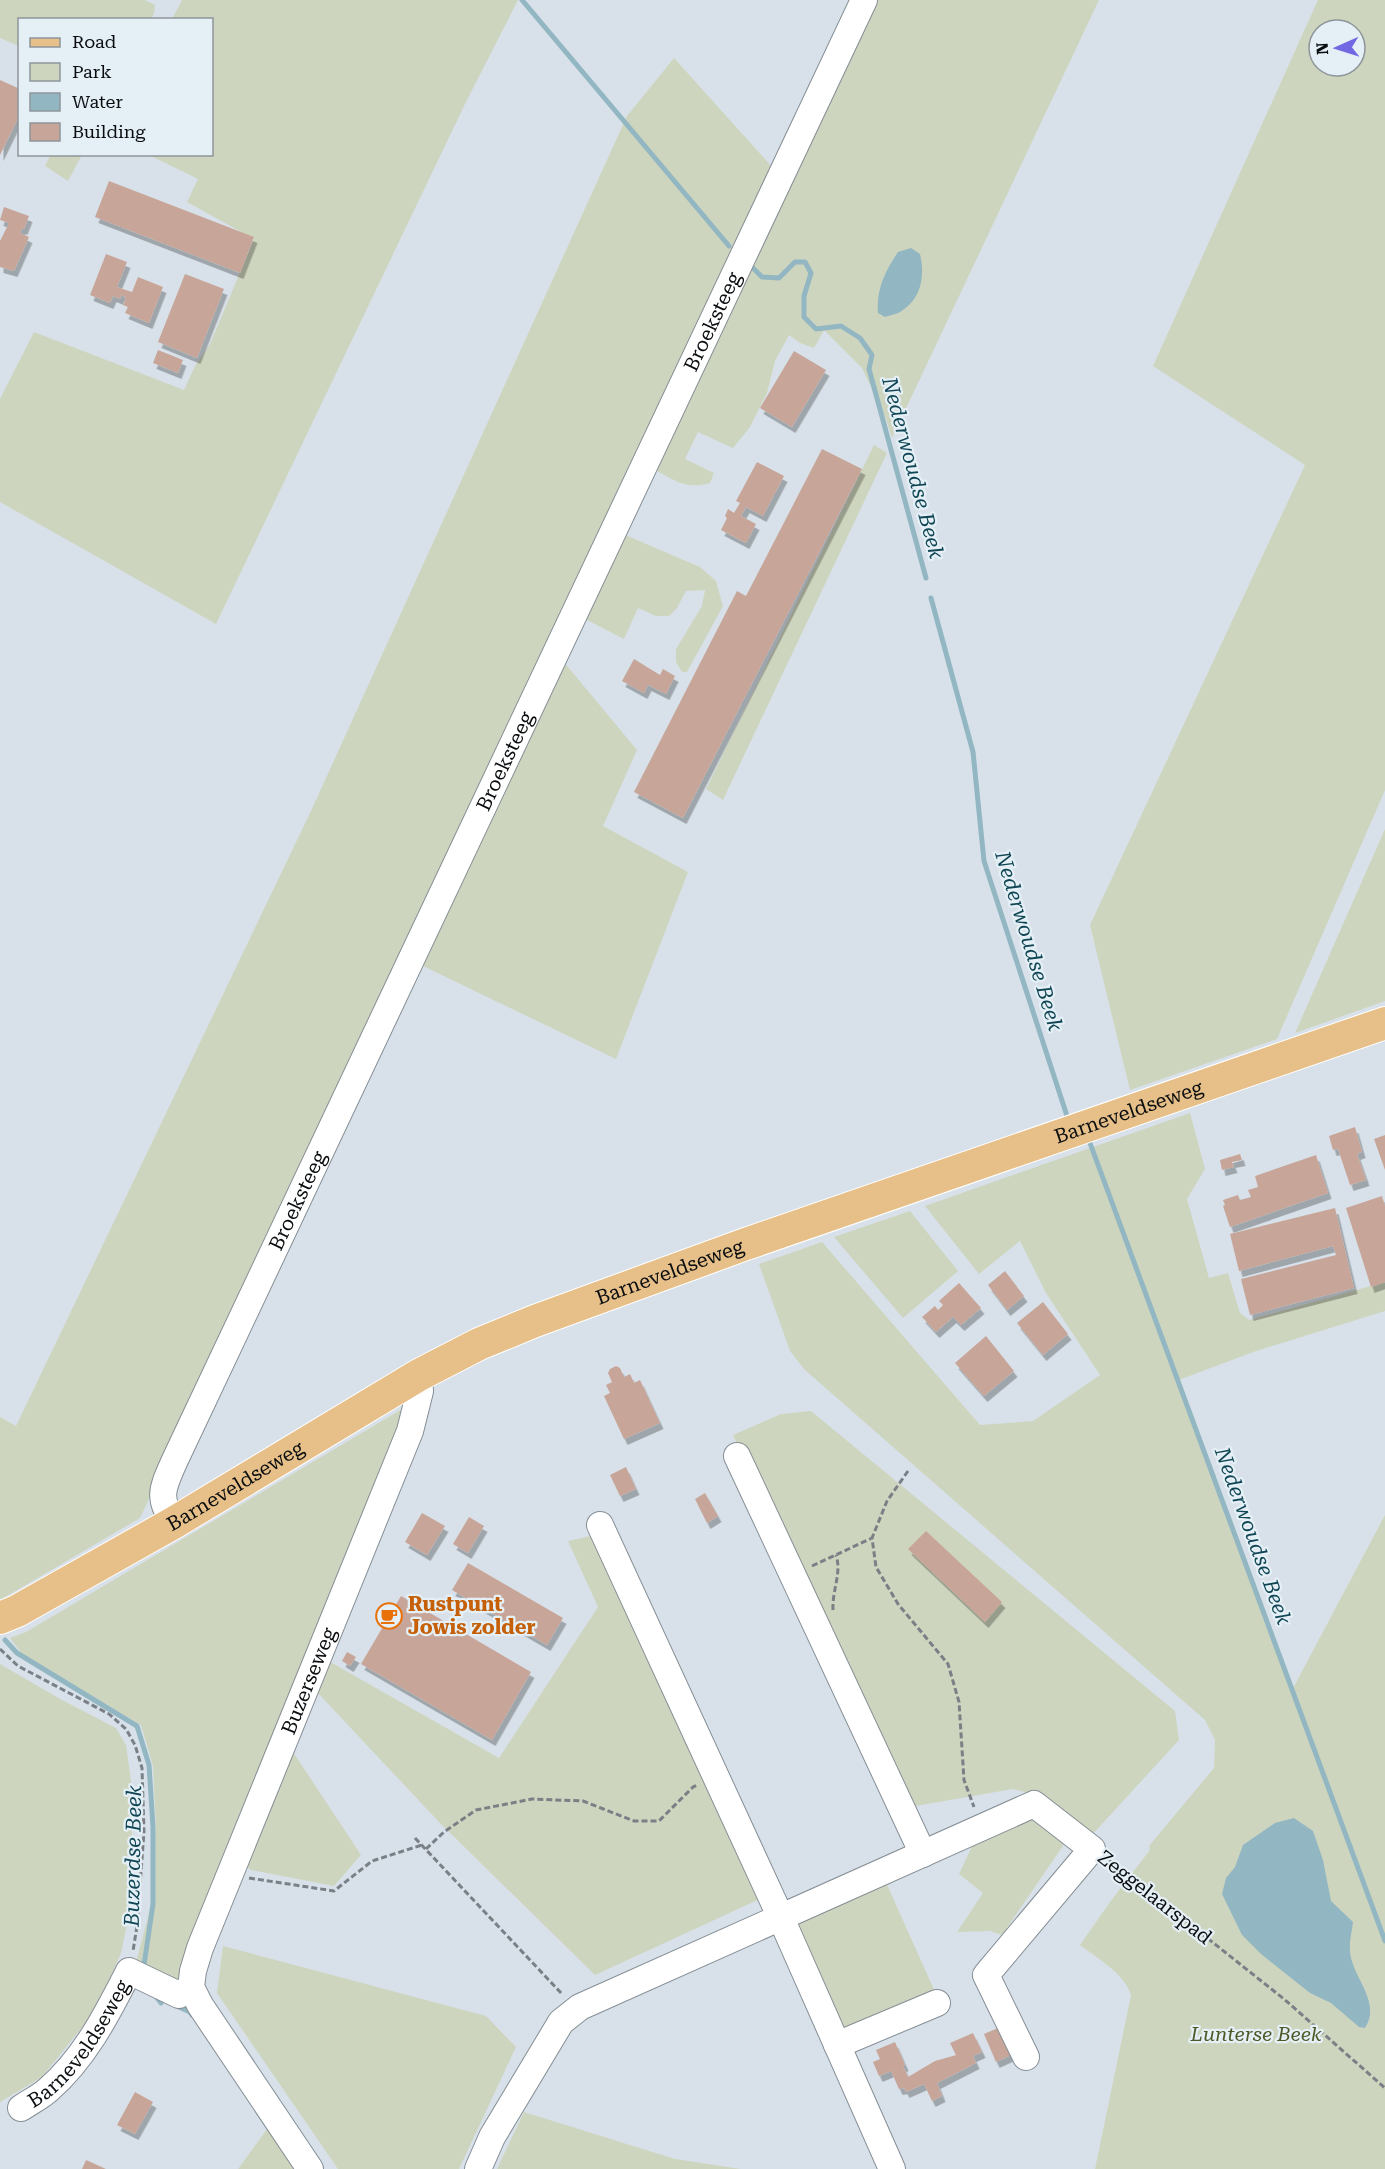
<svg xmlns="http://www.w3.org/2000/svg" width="1385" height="2169" font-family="'Roboto Serif',serif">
  <defs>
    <filter id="shadow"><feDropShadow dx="3.5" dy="6" stdDeviation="0" flood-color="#0004"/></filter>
  </defs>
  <rect width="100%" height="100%" fill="#d8e1e9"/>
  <path fill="#ced5be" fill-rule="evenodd" d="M0 0H145L155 5 154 13 151 20H20L19 46 0 38Z
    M182 0H518L465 104 216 624 0 502V399L34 332 184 390 195 366 210 344 254 239 187 202 198 179 149 155 212 154V20L172 19Z
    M873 0H1099L892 438 886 419 862 368 824 330 814 348 800 343 789 335 775 361 767 393 750 427 733 448 698 432 685 459 714 473 710 483C687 490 673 480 654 469Z
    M1318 0H1385V790L1277 1039 1130 1090 1090 925 1305 465 1153 366ZM1319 30H1355V66H1319Z
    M674 58 773 168 464 832 140 1518 0 1600V1417L16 1426 311 811 627 116Z
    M51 154 82 155 68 181 45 166Z
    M874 445 887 453 723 800 706 789Z
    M623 534 700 567 716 581 723 606 687 672H682L676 662V649L702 606 705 590 686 591 677 608 669 616H656L638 608 624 639 583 618Z
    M563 661 637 750 603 826 688 872 616 1059 421 965Z
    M1385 829V1001L1295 1033Z
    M1190 1113 1205 1169 1187 1199 1209 1278 1228 1273 1240 1313 1249 1320 1385 1282V1311L1256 1351 1176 1381 1291 1692 1385 1515V2169H1095L1131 1995C1124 1973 1097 1958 1080 1945L1110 1902 1150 1850 1149 1846 1214 1768 1215 1740 1205 1720 805 1370 790 1351 759 1264 822 1242 980 1425 1033 1421 1100 1375 1046 1293 1020 1241 979 1274 925 1206Z
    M910 1211 958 1271 903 1318 834 1237Z
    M409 1405 174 1988 135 1967 150 1909 156 1828 153 1766 141 1725 23 1655 10 1638 26 1632Z
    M811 1411 1175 1711 1179 1740 1091 1836 1034 1794 1013 1789 910 1807 733 1435 781 1414Z
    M600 1534 762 1898 595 1975 440 1823 315 1690 325 1659 499 1758 598 1607 568 1541Z
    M0 1664 62 1700 116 1728 126 1745 131 1781 132 1849 127 1924 121 1953 96 2010 42 2077 0 2102Z
    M293 1752 361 1855 334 1886 251 1870 244 1865Z
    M1034 1811 1067 1840 1002 1935 990 1931 957 1932 983 1893 959 1874 976 1838Z
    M884 1878 936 1994 839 2037 792 1921Z
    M223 1946 486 2016 516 2047 459 2169H338L217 1993Z
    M524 2112 675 2159 741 2169H497Z
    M270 2125 300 2169H238Z"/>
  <path fill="#92b7c3" d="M911 248 920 254C925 274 922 297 903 310 899 314 890 315 885 317L878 313C876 290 885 271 898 252Z
    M1294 1818 1313 1831 1323 1860 1331 1901 1353 1922C1352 1931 1349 1942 1350 1951 1352 1978 1382 2001 1365 2028L1359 2027 1331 2003 1310 1993 1261 1954 1242 1935 1222 1894 1226 1878 1235 1867 1243 1845 1275 1823Z"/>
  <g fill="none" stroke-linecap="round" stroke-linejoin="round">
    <path stroke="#92b7c3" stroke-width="5" d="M522 0 729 246
      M753 268 762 277 779 278 795 262H805L811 273 804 296V317L816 329 841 326 860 338 872 355 869 369 926 578
      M931 598 973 752 984 861 1067 1116
      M1090 1143 1385 1941
      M5 1640 17 1653 137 1726 149 1765 153 1827V1904L144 1965
      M154 1994 161 2003
      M179 2007 190 2012 192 2015"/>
  </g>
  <path fill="#c7a699" filter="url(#shadow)" d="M0 80 20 89V114L0 155Z
    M109 181 254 237 240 273 95 217Z
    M4 207 29 216 24 229 22 228 20 233 29 237 14 271 0 267V241L9 223 0 220Z
    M106 254 127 262 117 287 132 292 138 277 163 287 149 323 125 313 128 307 123 305 126 298 121 295 120 299 113 296 110 303 90 295Z
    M185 274 224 289 197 358 158 342Z
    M158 350 183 360 178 373 153 363Z
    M794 351 826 370 792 427 760 408Z
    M822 449 862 469 683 818 634 792 737 591 746 596Z
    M757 462 784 476 763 516 746 507 741 516 756 524 746 543 721 530 727 518 725 516 728 509 734 513 740 503 736 501Z
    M634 659 660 675 663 669 675 676 666 694 648 685 644 693 622 681Z
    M1355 1127 1362 1152 1357 1154 1366 1180 1350 1185 1338 1149 1333 1150 1329 1136Z
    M1385 1135V1170L1374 1139Z
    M1240 1154 1242 1160 1232 1162 1234 1167 1222 1170 1220 1160Z
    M1316 1155 1328 1193 1230 1227 1223 1206 1225 1205 1223 1200 1238 1195 1240 1200 1251 1197 1248 1190 1258 1187 1255 1176Z
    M1382 1196 1385 1206V1282L1371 1287 1346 1208Z
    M1335 1208 1354 1288 1250 1315 1241 1279 1336 1255 1333 1246 1239 1271 1230 1234Z
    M1005 1271 1024 1296 1007 1310 988 1285Z
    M959 1283 981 1308 961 1325 953 1317 936 1332 922 1317 935 1306 938 1310 943 1305 939 1301Z
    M1043 1302 1068 1334 1043 1355 1017 1323Z
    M986 1336 1014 1371 984 1396 955 1363Z
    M616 1366 620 1368 624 1377 630 1374 634 1383 640 1380 660 1423 624 1439 604 1396 610 1393 606 1385 612 1382 608 1373 610 1369Z
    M626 1467 636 1489 620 1496 610 1475Z
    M705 1493 718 1516 707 1523 695 1499Z
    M422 1513 445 1526 427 1555 405 1542Z
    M469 1517 484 1526 468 1553 453 1544Z
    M926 1531 1002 1602 985 1622 908 1549Z
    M468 1563 563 1618 547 1645 452 1590Z
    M401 1596 531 1672 492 1740 361 1664Z
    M347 1652 356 1657 350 1666 342 1661Z
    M998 2028 1011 2055 996 2062 984 2034Z
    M973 2033 982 2052 973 2056 976 2063 937 2083 942 2096 932 2101 924 2084 906 2092 904 2088 899 2089 891 2071 879 2076 873 2062 880 2059 876 2050 895 2042 905 2065 903 2066 908 2077 935 2061 956 2055 950 2043Z
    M135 2092 153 2102 135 2134 117 2125Z
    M86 2160 106 2169H82Z"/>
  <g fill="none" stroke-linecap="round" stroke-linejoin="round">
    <g stroke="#858e95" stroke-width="28">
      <g id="minor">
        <path d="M737 1456 923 1854"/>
        <path id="s1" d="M175 1522C156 1499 163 1487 174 1462L864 0"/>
        <path d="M600 1525 781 1918 892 2169"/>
        <path d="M837 2045 937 2003"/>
        <path id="s2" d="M21 2108C30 2102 40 2097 48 2090 85 2058 107 2014 129 1971L179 1995 191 1987"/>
        <path id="s3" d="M310 2169 200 2005 191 1987 193 1971 200 1948 410 1431 420 1391 419 1375"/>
        <path d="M478 2169 492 2137 561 2022 580 2007 1034 1804 1092 1849 986 1975 1026 2057"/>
      </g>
    </g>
    <g stroke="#fff" stroke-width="34">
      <g id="major">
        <path id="s4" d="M0 1618 17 1611 175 1522 419 1375 479 1344 535 1321 743 1245 1385 1023"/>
      </g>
    </g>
    <path stroke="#7a8086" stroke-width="3" stroke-dasharray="6 3" stroke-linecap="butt" d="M908 1471 887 1501 872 1538 876 1567 898 1604 948 1664 959 1702 964 1780 974 1807
      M812 1566 872 1538
      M833 1610C832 1590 842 1573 836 1555
      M0 1649 18 1666 109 1714 126 1729 135 1745 142 1768 144 1832 137 1926 133 1951
      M415 1838 562 1994
      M426 1849 444 1832 476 1810 532 1799 583 1801 634 1821H659L693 1787 698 1785
      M1109 1860 1284 1999 1385 2088
      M249 1878 334 1891 372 1861 422 1845"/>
    <use href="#minor" stroke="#fff" stroke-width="26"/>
    <use href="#major" stroke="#e7bf88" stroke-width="32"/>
  </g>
  <defs>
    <g id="cafe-ring" transform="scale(1.35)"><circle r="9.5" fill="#e5eff6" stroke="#e8710a" stroke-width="1.5"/><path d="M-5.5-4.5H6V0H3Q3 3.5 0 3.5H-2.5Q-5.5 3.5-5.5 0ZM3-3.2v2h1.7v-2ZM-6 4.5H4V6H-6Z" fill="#e8710a"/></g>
  </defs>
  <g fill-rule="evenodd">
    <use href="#cafe-ring" x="389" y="1616"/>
  </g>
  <g text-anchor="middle" stroke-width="4.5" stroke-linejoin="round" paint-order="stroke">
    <g font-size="20" fill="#0b0e10" stroke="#e5eff6">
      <text dy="7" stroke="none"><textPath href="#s1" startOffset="1326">Broeksteeg</textPath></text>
      <text dy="7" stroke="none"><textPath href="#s1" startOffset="840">Broeksteeg</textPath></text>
      <text dy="7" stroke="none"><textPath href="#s4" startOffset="1242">Barneveldseweg</textPath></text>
      <text dy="7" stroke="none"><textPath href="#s1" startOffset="354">Broeksteeg</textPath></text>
      <text dy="7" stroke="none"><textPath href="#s4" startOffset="756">Barneveldseweg</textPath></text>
      <text dy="7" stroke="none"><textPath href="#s4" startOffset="270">Barneveldseweg</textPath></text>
      <text dy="7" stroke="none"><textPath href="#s3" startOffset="546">Buzerseweg</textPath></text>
      <text transform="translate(1155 1897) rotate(38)" y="7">Zeggelaarspad</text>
      <text dy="7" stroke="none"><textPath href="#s2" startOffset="88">Barneveldseweg</textPath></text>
    </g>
    <g font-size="20" font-weight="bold" fill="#c56008" stroke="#e5eff6" text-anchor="start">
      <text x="408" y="1611">Rustpunt<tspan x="408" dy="23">Jowis zolder</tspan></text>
    </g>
    <g font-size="20" font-style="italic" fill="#4e5927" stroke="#e5eff6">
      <text x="1256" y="2041">Lunterse Beek</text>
    </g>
    <g font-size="21" font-style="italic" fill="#104654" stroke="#e5eff6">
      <text transform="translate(913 468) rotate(75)" y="7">Nederwoudse Beek</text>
      <text transform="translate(1029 941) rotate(73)" y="7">Nederwoudse Beek</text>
      <text transform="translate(1253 1536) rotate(70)" y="7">Nederwoudse Beek</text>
      <text transform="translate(133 1856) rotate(-89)" y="7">Buzerdse Beek</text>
    </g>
  </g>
  <rect x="18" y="18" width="195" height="138" fill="#e5eff6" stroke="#8e959a" stroke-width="1.5"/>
  <rect x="30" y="38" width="30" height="9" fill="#e7bf88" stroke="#8e959a" stroke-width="1.5"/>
  <text x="72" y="48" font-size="18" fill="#0b0e10">Road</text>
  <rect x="30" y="63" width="30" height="18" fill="#ced5be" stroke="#8e959a" stroke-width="1.5"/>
  <text x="72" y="78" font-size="18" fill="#0b0e10">Park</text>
  <rect x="30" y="93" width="30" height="18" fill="#92b7c3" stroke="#8e959a" stroke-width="1.5"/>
  <text x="72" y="108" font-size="18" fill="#0b0e10">Water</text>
  <rect x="30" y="123" width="30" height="18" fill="#c7a699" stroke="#8e959a" stroke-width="1.5"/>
  <text x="72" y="138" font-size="18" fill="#0b0e10">Building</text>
  <g transform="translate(1337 48) rotate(267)"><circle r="28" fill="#e5eff6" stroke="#8e959a" stroke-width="1.5"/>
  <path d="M0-4.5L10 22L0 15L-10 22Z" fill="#7268e3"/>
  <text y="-9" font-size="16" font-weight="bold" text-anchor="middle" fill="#0b0e10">N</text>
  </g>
</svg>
